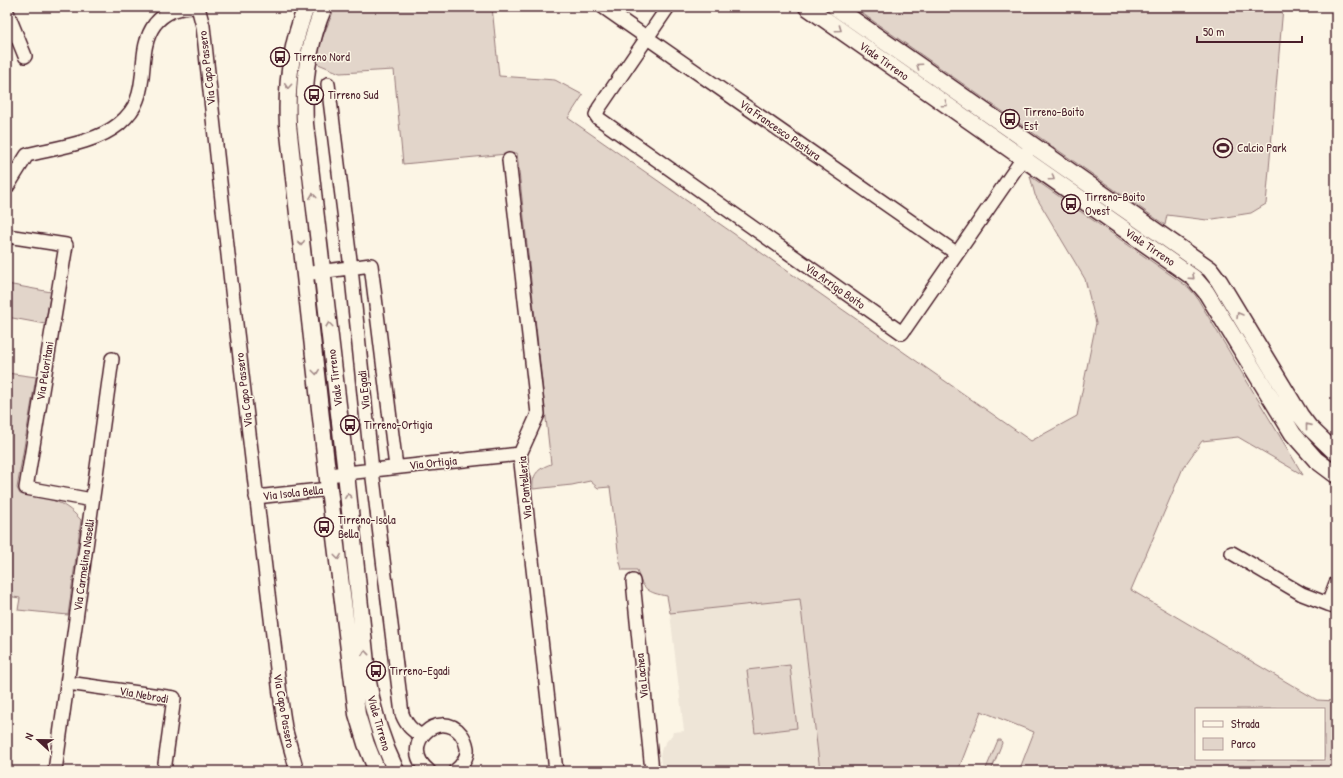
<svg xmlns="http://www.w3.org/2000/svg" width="1343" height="778" font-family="'Patrick Hand',sans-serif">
  <rect width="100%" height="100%" fill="#fcf5e5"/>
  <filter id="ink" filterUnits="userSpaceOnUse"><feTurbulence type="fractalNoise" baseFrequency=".025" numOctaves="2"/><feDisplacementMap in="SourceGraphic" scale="8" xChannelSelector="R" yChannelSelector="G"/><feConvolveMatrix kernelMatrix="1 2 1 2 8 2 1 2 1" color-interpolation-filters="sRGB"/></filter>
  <g filter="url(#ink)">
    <path fill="#eee5d7" d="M800 598 820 771H662L660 755 662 748 666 742 672 735 673 732 684 731 670 613Z"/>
    <path fill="#e2d5ca" stroke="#967a7a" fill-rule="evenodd" d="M335 7H492L499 76 555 80 583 95 568 118 1031 441 1077 416 1096 323 1085 279 1035 195 1030 176 1188 287 1196 296 1303 475 1238 437 1202 441 1183 468 1131 590 1317 700 1336 701V771H1019L1034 732 981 711 958 771H820L800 599 670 613 667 596C648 593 642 589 637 570H622L619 558 610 487 598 488 590 481 572 485 533 489C532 475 537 469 551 464L517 153 403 164 394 70 340 73 316 63 322 39ZM1196 709H1324V759H1196Z
      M853 7H1283L1266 204 1251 213 1207 220 1167 215 1165 225Z
      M7 284 51 292 45 324 7 317Z
      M7 373 36 377 17 488 20 494C48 499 61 498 81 520L68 615 18 610 20 598 7 596Z
      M790 665 797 728 755 733 747 670Z
      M998 740H1001L1002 743 991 771H985Z"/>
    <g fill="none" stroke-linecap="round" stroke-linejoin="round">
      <g stroke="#4a1f2b" stroke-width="16">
        <path id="minor" d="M198 7 203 26 211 100 231 282 280 694 285 728 297 771
          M603 7 956 253
          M668 7 599 108 596 115 598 118 902 333 1028 151
          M7 12 25 56
          M328 84 351 268 372 470 402 714C407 726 411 729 421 736
          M509 160 538 414 520 454 556 771
          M7 187 27 155C55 148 96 143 119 124 126 118 134 109 137 100 147 76 138 47 155 24 165 12 176 8 192 7
          M7 236 66 245 26 488 92 500
          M304 274 371 265 396 467
          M328 475 520 454
          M256 497 329 489
          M1232 553 1302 594 1328 604
          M633 581 652 771
          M1334 606 1328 604 1336 583
          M68 683 174 698 164 771
          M55 771 112 359
          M429 771C397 746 439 707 461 734 464 738 466 742 467 748 468 757 462 766 455 771"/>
      </g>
      <g stroke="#4a1f2b" stroke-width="19">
        <path id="tertiary" d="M306 7C291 45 286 84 288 125L329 489 357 714 366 744 377 771
          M324 7C307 45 303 83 305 124L346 473 368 682C373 713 382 742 396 771
          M807 7 1194 278 1206 292 1293 434 1316 460 1336 475
          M835 7 1210 269 1219 281 1300 415 1309 427 1336 453"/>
      </g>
      <use href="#minor" stroke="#fcf5e5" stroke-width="13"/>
      <use href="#tertiary" stroke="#fcf5e5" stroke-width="16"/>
    </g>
    <defs><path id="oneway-chevron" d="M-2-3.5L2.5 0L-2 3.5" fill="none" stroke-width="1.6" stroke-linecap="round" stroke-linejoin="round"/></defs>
    <g stroke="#a38a88">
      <use href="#oneway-chevron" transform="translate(839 29) rotate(35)"/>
      <use href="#oneway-chevron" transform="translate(919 66) rotate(-145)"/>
      <use href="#oneway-chevron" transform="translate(288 86) rotate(94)"/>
      <use href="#oneway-chevron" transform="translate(945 104) rotate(35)"/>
      <use href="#oneway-chevron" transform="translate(1052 178) rotate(35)"/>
      <use href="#oneway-chevron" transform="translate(313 196) rotate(-97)"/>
      <use href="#oneway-chevron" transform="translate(301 243) rotate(84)"/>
      <use href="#oneway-chevron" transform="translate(1192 277) rotate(42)"/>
      <use href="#oneway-chevron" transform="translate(1239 315) rotate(-121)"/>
      <use href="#oneway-chevron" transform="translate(329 325) rotate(-97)"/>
      <use href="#oneway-chevron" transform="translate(316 372) rotate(83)"/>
      <use href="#oneway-chevron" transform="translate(1308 426) rotate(-129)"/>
      <use href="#oneway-chevron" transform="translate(348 496) rotate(-96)"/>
      <use href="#oneway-chevron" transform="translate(338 557) rotate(83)"/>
      <use href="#oneway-chevron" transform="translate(365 653) rotate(-96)"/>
    </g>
  </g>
  <defs>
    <g id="bus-ring" transform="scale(1)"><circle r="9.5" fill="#fcf5e5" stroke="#4a1f2b" stroke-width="1.5"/><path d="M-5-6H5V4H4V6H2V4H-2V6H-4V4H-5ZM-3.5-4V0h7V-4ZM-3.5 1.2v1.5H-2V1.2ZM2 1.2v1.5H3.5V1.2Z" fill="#4a1f2b"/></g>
    <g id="stadium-ring" transform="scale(1)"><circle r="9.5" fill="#fcf5e5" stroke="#4a1f2b" stroke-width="1.5"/><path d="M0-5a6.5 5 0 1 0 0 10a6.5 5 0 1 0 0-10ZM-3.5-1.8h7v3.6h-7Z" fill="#4a1f2b"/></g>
  </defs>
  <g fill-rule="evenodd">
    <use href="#bus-ring" x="280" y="57"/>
    <use href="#bus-ring" x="314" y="95"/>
    <use href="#bus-ring" x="1010" y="119"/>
    <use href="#stadium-ring" x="1223" y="148"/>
    <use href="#bus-ring" x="1071" y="204"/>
    <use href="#bus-ring" x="350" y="425"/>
    <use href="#bus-ring" x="324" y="527"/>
    <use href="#bus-ring" x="376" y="671"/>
  </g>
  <g text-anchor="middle" stroke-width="3" stroke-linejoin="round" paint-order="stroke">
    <g font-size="12" fill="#4a1f2b" stroke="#fcf5e5" text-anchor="start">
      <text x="294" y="61">Tirreno Nord</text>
      <text x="328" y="99">Tirreno Sud</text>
      <text x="1024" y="116">Tirreno-Boito<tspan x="1024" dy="14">Est</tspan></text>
      <text x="1237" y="152">Calcio Park</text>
      <text x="1085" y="201">Tirreno-Boito<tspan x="1085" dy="14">Ovest</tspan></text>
      <text x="364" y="429">Tirreno-Ortigia</text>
      <text x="338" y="524">Tirreno-Isola<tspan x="338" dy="14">Bella</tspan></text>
      <text x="390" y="675">Tirreno-Egadi</text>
    </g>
    <g font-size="12" fill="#4a1f2b" stroke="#fcf5e5">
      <text transform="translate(884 61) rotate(35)" y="4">Viale Tirreno</text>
      <text transform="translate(207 68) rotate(-97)" y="4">Via Capo Passero</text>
      <text transform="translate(780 130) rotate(35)" y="4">Via Francesco Pastura</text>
      <text transform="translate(1150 247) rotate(34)" y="4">Viale Tirreno</text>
      <text transform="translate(835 286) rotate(35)" y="4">Via Arrigo Boito</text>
      <text transform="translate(45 371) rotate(-81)" y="4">Via Peloritani</text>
      <text transform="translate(335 378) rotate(-97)" y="4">Viale Tirreno</text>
      <text transform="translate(244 390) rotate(-97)" y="4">Via Capo Passero</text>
      <text transform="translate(364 390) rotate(-96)" y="4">Via Egadi</text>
      <text transform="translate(433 463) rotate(-6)" y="4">Via Ortigia</text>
      <text transform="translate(525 488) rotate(-95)" y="4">Via Pantelleria</text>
      <text transform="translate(293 493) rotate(-6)" y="4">Via Isola Bella</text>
      <text transform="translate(84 565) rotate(-82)" y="4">Via Carmelina Naselli</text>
      <text transform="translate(642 676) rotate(-96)" y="4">Via Lachea</text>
      <text transform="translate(144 695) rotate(10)" y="4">Via Nebrodi</text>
      <text transform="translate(284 711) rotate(80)" y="4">Via Capo Passero</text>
      <text transform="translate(379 723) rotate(74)" y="4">Viale Tirreno</text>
    </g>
  </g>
  <rect width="1343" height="778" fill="none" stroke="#fcf5e5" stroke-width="24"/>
  <rect x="12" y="12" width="1319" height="754" fill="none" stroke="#4a1f2b" stroke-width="1.5" filter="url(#ink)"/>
  <rect x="1195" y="708" width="130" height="52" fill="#fcf5e5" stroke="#b59f9b"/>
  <rect x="1203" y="721" width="20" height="6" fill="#fcf5e5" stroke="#b59f9b"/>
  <text x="1231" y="728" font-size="12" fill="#4a1f2b">Strada</text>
  <rect x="1203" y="738" width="20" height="12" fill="#e2d5ca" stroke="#b59f9b"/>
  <text x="1231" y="748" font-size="12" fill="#4a1f2b">Parco</text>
  <g transform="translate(38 740) rotate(292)" stroke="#fcf5e5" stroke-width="3" paint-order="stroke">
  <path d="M0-3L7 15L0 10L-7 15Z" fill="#4a1f2b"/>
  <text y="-6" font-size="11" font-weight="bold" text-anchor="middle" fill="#4a1f2b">N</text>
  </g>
  <path d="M1197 36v6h105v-6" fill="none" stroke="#4a1f2b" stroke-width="2"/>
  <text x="1203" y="36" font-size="12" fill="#4a1f2b" stroke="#fcf5e5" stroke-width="3" paint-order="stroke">50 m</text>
</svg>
